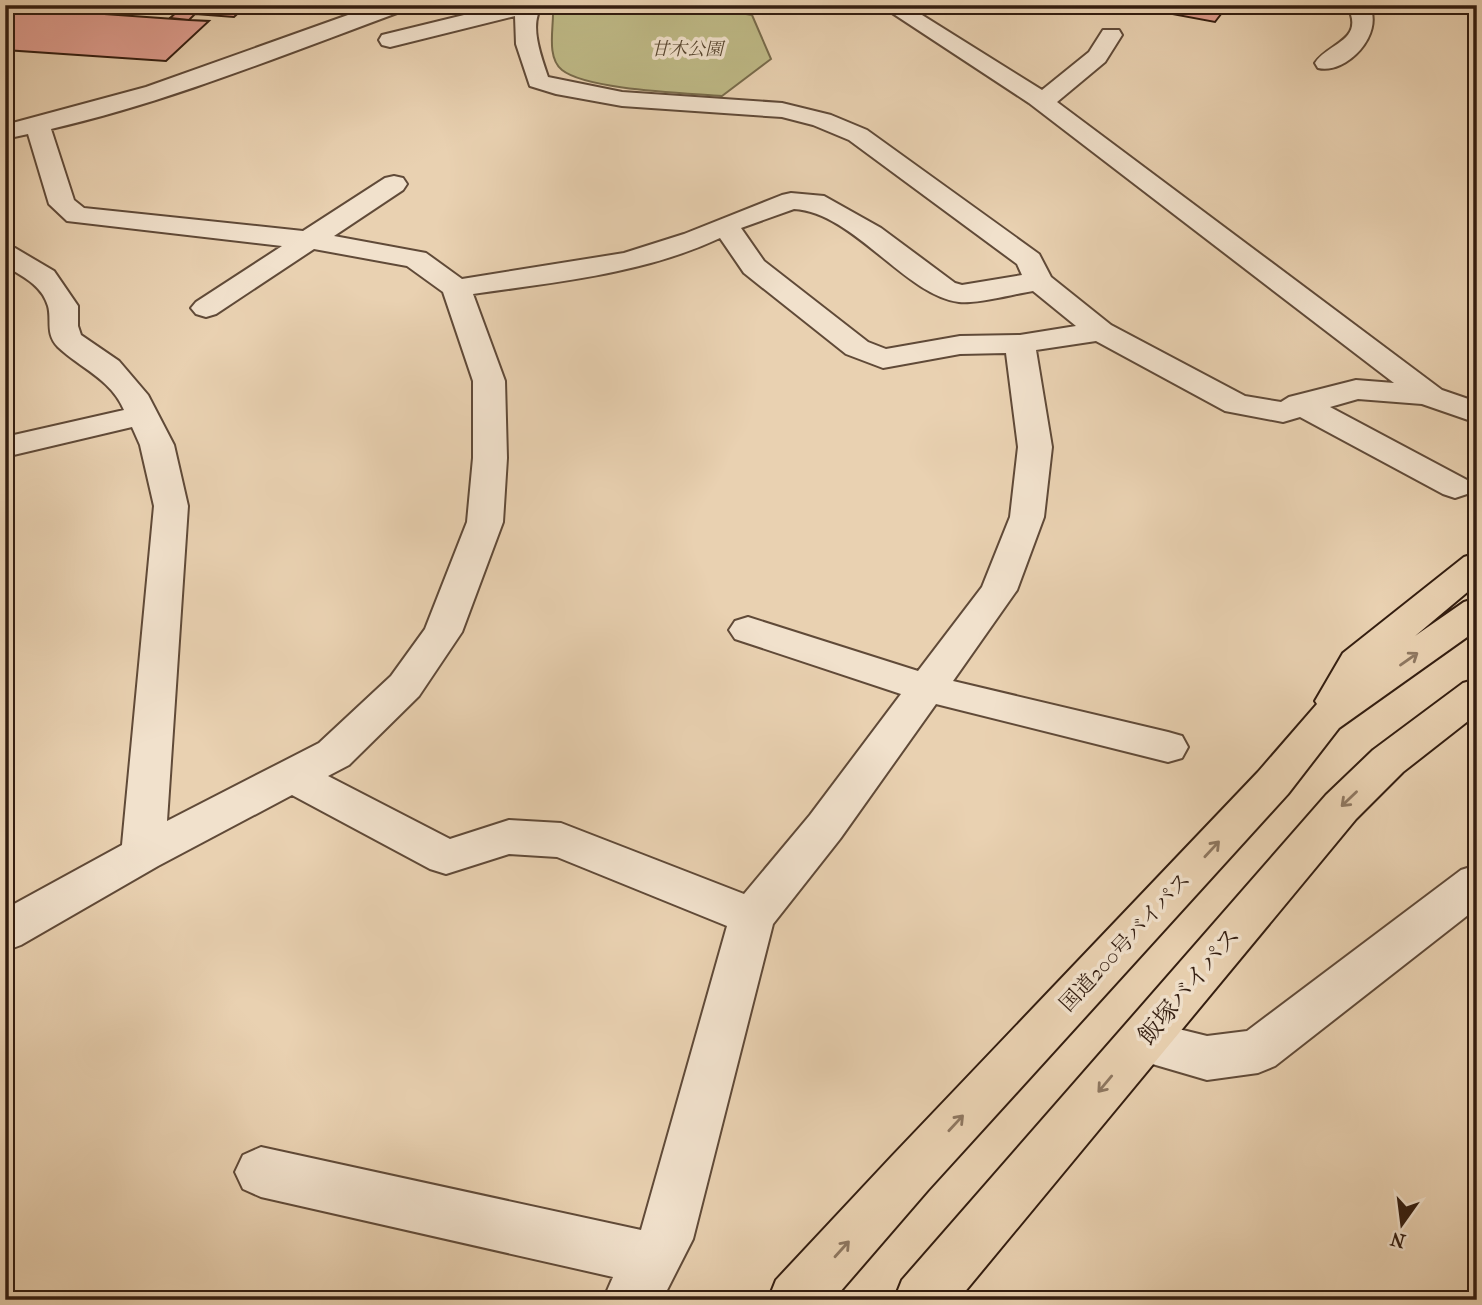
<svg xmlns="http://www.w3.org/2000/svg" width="1482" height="1305" font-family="'IM FELL French Canon','Noto Serif JP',serif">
  <rect width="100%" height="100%" fill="#e9d1b1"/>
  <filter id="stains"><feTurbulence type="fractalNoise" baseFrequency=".00286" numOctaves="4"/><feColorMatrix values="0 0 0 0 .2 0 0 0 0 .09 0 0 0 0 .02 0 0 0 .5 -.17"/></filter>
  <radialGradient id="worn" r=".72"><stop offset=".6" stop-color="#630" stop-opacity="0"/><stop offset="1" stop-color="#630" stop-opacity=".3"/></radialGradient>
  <path fill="#beb986" stroke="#786b4b" stroke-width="2" d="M567 5H692L752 15 771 59 722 96C687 93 587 90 562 70 547 58 553 31 553 14Z"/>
  <path fill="#e09e90" stroke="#331d10" stroke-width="2" d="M185 5H247L234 17 195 14 189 20 170 18Z
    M1124 5H1228L1215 22Z
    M5 7 189 20 209 21 166 61 5 50Z"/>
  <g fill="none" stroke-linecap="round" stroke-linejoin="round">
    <g stroke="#604a38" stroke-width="4">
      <path id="minor" d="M376 5H408L405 10C288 53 172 101 51 129L74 200 84 208 303 231 385 178 394 176 403 178 407 184 403 190 334 236 426 253 462 279 624 253 684 234 782 195 791 193 824 196 881 228 955 283 962 285 1022 275 1017 264 849 140 813 125 782 117 622 106 556 94 530 86 516 44 515 16 390 47 382 45 379 40 382 35 505 5H543C528 23 541 56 548 77L622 92 782 103 831 115 867 130 1039 254 1051 277 1111 325 1245 396 1281 402 1289 397 1356 380 1394 383 1029 103 880 5H906L1042 90 1089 52 1103 30H1119L1122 35 1105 62 1057 102 1442 390 1477 402V423L1422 404 1358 399 1330 407 1467 480 1472 487 1467 494 1455 498 1443 494 1300 417 1283 422 1225 411 1096 341 1036 350 1052 447 1044 517 1017 590 953 681 1168 732 1182 736 1188 747 1182 758 1168 762 936 704 840 839 773 924 693 1239 662 1300H603L613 1277 261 1197 243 1189 235 1172 243 1155 261 1147 641 1230 727 926 557 857 509 854 446 874 430 869 292 795 158 866 21 945 5 951V909L122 845 154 506 140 445 132 427 5 457V437L124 410C111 379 80 368 58 347 45 334 52 320 48 306 42 285 22 276 5 266V246L15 248 54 271 78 306V326L81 335 119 361 148 395 174 445 188 506 167 821 319 743 391 676 425 629 467 522 473 458V381L443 292 407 266 314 249 216 314 206 317 196 314 191 308 196 302 282 246 67 221 49 204 28 134 5 139V125L146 87ZM794 209C853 212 906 296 959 302 979 304 1013 294 1033 291L1076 326 1020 335 960 336 886 349 868 342 764 261 741 228ZM720 238 744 273 846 354 883 368 960 354 1006 353 1018 447 1010 517 982 587 918 671 748 617 735 621 729 630 735 639 901 694 810 815 744 894 561 823 509 820 450 839 328 776 349 765 419 696 462 632 503 522 507 458 505 381 473 294C556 282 643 274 720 238Z
        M1347 5H1369C1385 34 1346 75 1318 68L1315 63C1329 42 1366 41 1347 5Z
        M1477 865V908L1275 1066 1258 1073 1207 1080 1125 1056 1118 1041 1125 1026 1142 1020 1207 1036 1247 1031 1461 870Z"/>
    </g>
    <g stroke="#331d10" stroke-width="4">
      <path id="highway" d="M1477 553V584L1415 636 1464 602 1477 598V630L1339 728 1288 794 928 1190 833 1300H768L776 1280 892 1156 1258 772 1317 704 1315 701 1343 653 1464 557Z
        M1477 679V714L1403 772 1356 819 958 1300H894L902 1280 1326 795 1373 750 1463 683Z"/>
    </g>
    <use href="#minor" fill="#f1e1cc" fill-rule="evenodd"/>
    <use href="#highway" fill="#e9d1b1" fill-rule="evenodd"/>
  </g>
  <defs><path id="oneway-shaft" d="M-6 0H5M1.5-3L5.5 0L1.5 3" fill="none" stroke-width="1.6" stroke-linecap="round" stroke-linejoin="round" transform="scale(1.75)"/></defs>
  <g stroke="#8e7760">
    <use href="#oneway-shaft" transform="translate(1409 659) rotate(-35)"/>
    <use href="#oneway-shaft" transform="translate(1349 799) rotate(136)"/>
    <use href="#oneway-shaft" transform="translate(1212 849) rotate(-47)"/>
    <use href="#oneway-shaft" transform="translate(1105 1084) rotate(130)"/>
    <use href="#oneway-shaft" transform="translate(956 1123) rotate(-47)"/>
    <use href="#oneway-shaft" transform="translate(842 1249) rotate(-48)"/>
  </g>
  <g text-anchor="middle" stroke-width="7" stroke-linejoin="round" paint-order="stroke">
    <g font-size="18" font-style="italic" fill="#56442e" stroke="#f1e1cc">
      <text x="687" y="55">甘木公園</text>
    </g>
    <g font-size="21" fill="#331d10" stroke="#f1e1cc">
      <text transform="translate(1125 942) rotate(-47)" y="7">国道200号バイパス</text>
    </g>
    <g font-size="24" fill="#331d10" stroke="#f1e1cc">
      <text transform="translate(1189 986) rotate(-50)" y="8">飯塚バイパス</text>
    </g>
  </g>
  <rect width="1482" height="1305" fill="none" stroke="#e9d1b1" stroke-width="28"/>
  <rect x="7" y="7" width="1468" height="1291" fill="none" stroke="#331d10" stroke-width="3.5"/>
  <rect x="14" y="14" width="1454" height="1277" fill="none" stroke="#331d10" stroke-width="2"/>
  <g transform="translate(1402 1224) rotate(194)" stroke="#f1e1cc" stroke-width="5" paint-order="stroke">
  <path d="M0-5L12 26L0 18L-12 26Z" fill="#331d10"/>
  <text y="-10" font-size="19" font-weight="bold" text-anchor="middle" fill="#331d10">N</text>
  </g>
  <rect width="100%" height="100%" filter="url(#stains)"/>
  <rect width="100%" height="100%" fill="url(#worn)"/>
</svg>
